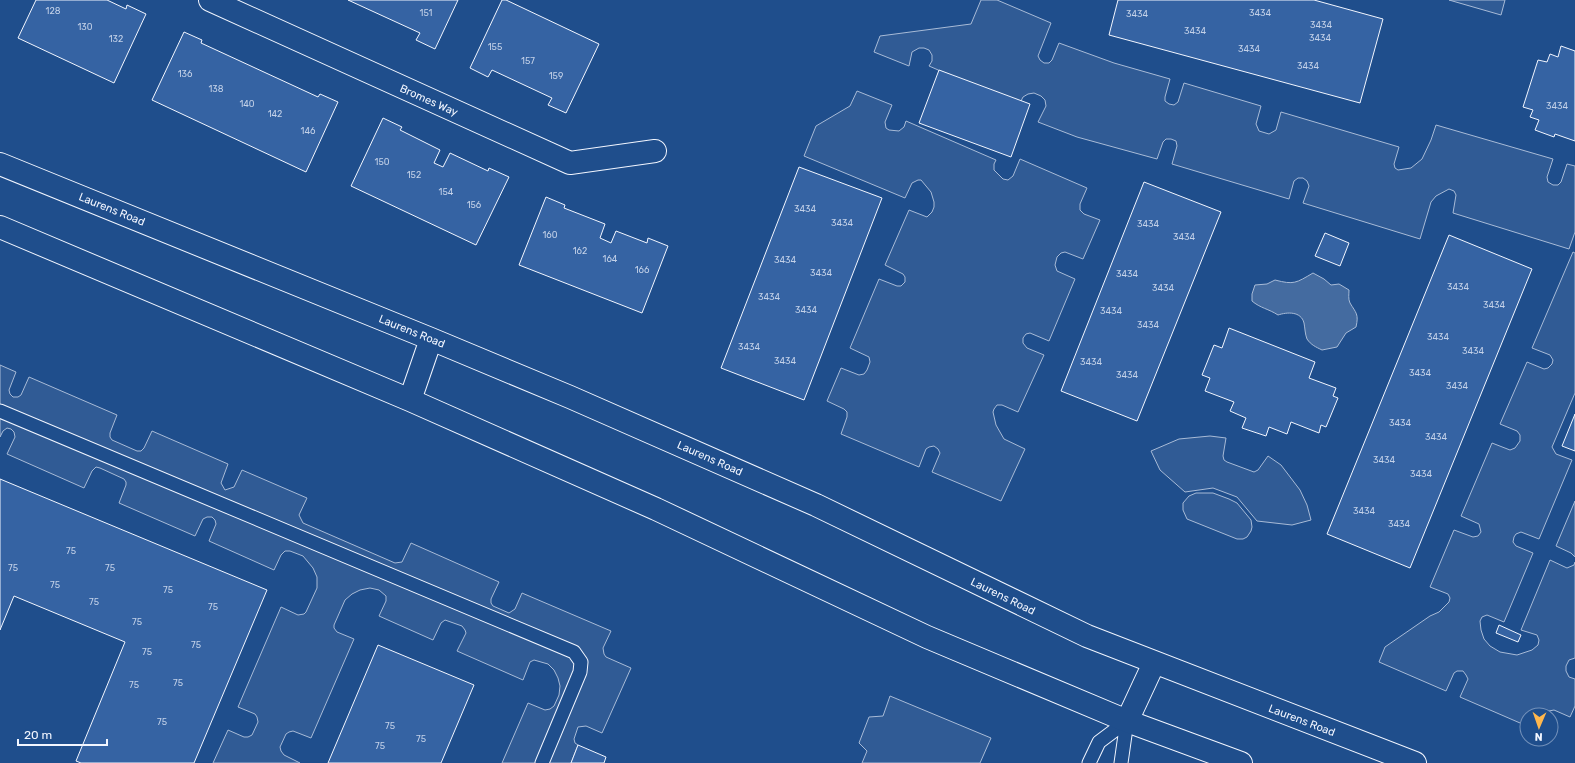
<svg xmlns="http://www.w3.org/2000/svg" width="1575" height="763" font-family="Rubik,sans-serif">
  <rect width="100%" height="100%" fill="#1f4e8c"/>
  <path fill="#305b95" stroke="#a8bbd7" d="M981 0H997L1051 23 1038 56 1040 60 1044 63H1049L1052 60 1059 43 1114 63 1170 79 1165 97V101L1169 104 1174 105 1178 102 1184 83 1261 106 1256 124 1259 131 1269 134 1276 130 1281 112 1399 147 1394 164 1395 168 1398 170 1411 168 1422 159 1431 140 1436 125 1553 159 1547 177 1548 182 1553 185H1558L1561 182 1567 164 1575 166V232L1569 249 1453 213 1456 195 1454 191 1449 189 1436 196 1431 202 1420 239 1303 203 1309 186 1307 181 1303 178H1298L1294 181 1289 199 1172 164 1177 146 1176 141 1171 139H1166L1163 142 1157 159 1077 137 1038 122 1046 106 1045 100 1041 96 1034 93 1028 94 1023 97 1019 105 929 66 932 61V55L929 50 924 48H919L912 52 909 66 874 52 880 36 971 24Z
    M1449 0H1505L1501 15Z
    M857 91 892 105 885 122 886 128 889 130 899 131 904 127 906 121 996 160 994 164V170L1003 179 1008 180 1013 176 1020 159 1087 188 1080 204V210L1084 214 1100 220 1083 259 1065 252 1061 253 1057 257 1055 265 1057 271 1075 279 1049 341 1030 333 1026 334 1023 338V343L1027 348 1044 355 1018 412 1002 405H997L994 409 993 412 996 425 1004 439 1025 449 1001 501 932 472 940 453 938 449 934 446 929 447 926 449 919 467 841 434 847 417V412L844 409 827 401 841 368 859 375 864 374 867 370 870 362 869 357 850 348 879 279 897 286H901L905 282V277L903 274 885 265 909 210 927 217 932 212 934 207V202L931 192 921 180H918L912 183 905 198 804 156 816 126 850 106Z
    M1573 252 1575 253V393L1552 447 1556 454 1572 460 1539 539 1521 532 1516 534 1514 537 1513 542 1516 546 1533 553 1504 622 1487 615 1482 617 1480 621 1481 630 1484 639 1490 646 1500 652 1517 655 1532 650 1538 645 1539 640 1537 635 1521 630 1550 560 1567 568 1574 565 1575 562V658L1569 660 1566 666V671L1569 677 1575 679V706L1570 717 1554 710 1549 711 1545 715H1527V726L1460 697 1468 679 1466 675 1463 671H1457L1454 673 1446 691 1379 662 1385 647 1430 616 1439 612 1449 602 1450 598 1448 594 1430 587 1454 530 1473 537 1478 536 1481 532 1479 524 1461 516 1492 443 1510 450 1515 448 1520 441V435L1517 431 1500 424 1527 362 1544 369 1548 368 1552 364 1553 360 1550 355 1532 348Z
    M0 365 16 372 9 390 10 394 13 397H18L21 395 29 377 117 415 110 433V437L112 440 137 451H141L144 448 152 431 228 464 221 483 225 490 234 487 242 470 307 498 299 515 303 523 395 563 402 562 411 543 499 582 491 599V603L493 606 509 613 515 609 522 593 611 631 603 648 604 654 606 657 631 668 602 733 586 726 578 727 574 739 575 743 578 745 571 763H502L528 703 545 710 550 709 554 706 559 695 560 686 558 678 554 670 548 664 534 660 530 662 523 680 457 651 466 633 465 630 462 626 445 620 441 623 433 640 379 616 386 601V596L379 590 370 588 360 590 352 594 345 600 334 625V628L337 632 354 639 311 738 293 731 289 732 286 734 280 747 281 751 284 755 300 763H213L228 730 244 737H248L252 735 258 722 257 717 255 714 238 707 281 607 298 615 304 614 306 612 317 588V577L313 568 303 556 290 551H285L281 555 274 570 209 541 216 524 215 520 212 517H207L203 519 195 536 119 503 126 485V482L124 479 100 468 96 467 92 471 84 488 7 454 15 437 14 432 11 429 7 428 3 431 0 437Z
    M1210 436 1226 438 1223 456 1224 460 1227 462 1254 472 1258 470 1268 456 1281 465 1300 490 1307 505 1311 520 1292 525 1257 521 1237 497 1213 488 1185 492 1160 470 1151 451 1179 439Z
    M1196 493H1213L1229 499 1237 503 1251 520 1252 527 1251 531 1247 537 1243 539H1237L1187 519 1183 510V503L1189 496Z
    M1575 501V557L1571 553 1556 546Z
    M890 696 991 738 980 763H862L867 751 859 743 869 717 883 716Z"/>
  <path fill="#446ba0" stroke="#a8bbd7" d="M1313 273 1324 279 1331 285 1339 284 1349 290C1349 294 1348 299 1350 303 1356 313 1359 314 1356 327L1346 333 1337 347 1322 350C1316 347 1311 345 1307 339 1305 334 1305 328 1304 323 1301 311 1287 312 1278 315 1269 309 1260 308 1252 301V294L1255 285 1267 284 1275 280C1294 285 1296 283 1313 273Z"/>
  <path fill="#3563a3" stroke="#f2f6ff" d="M36 0H107L126 9 127 5 146 14 114 83 18 38Z
    M348 0H458L435 49 416 40 420 33Z
    M502 0H506L599 44 566 113 548 105 552 98 492 70 488 77 470 68Z
    M1118 0H1314L1383 19 1360 103 1109 35Z
    M184 32 202 40 201 43 318 97 320 94 338 102 306 172 152 100Z
    M1561 46 1575 51V141L1555 134 1554 137 1535 130 1539 120 1530 117 1533 110 1523 107 1538 60 1547 62 1550 54 1558 57Z
    M939 70 1030 104 1011 157 919 123Z
    M383 118 402 127 400 130 440 150 434 163 443 167 450 153 488 171 489 168 509 177 476 245 351 186Z
    M799 167 882 198 804 400 721 368Z
    M1144 182 1221 212 1137 421 1061 391Z
    M546 197 565 205 564 208 605 224 600 238 611 243 616 231 647 243 648 238 668 246 642 313 519 265Z
    M1325 233 1349 243 1340 266 1315 256Z
    M1449 235 1532 269 1410 568 1327 534Z
    M1229 328 1315 362 1309 378 1336 388 1333 396 1338 398 1326 427 1321 425 1319 433 1291 422 1287 434 1269 427 1266 436 1242 428 1246 418 1230 411 1234 402 1205 391 1210 378 1202 375 1214 345 1222 348Z
    M1575 414V451L1562 446Z
    M0 479 267 590 194 763H81L76 761 125 642 14 596 0 630Z
    M1499 625 1521 635 1518 642 1496 633Z
    M378 645 474 685 441 763H328Z
    M578 745 606 757 604 763H571Z"/>
  <g fill="none" stroke-linecap="round" stroke-linejoin="round">
    <g stroke="#f2f6ff" stroke-width="15">
      <path id="lane" d="M0 411 574 652 581 662 580 672 542 763
        M1089 763 1099 742 1127 721
        M1121 763 1127 721"/>
    </g>
    <g stroke="#f2f6ff" stroke-width="24">
      <path id="street" d="M210 0 570 163 655 151"/>
    </g>
    <g stroke="#f2f6ff" stroke-width="24">
      <path id="primary" d="M0 164 431 339 570 397 816 505 1087 636 1415 763
        M0 227 410 400 656 509 927 637 1127 721 1241 763
        M410 400 431 339
        M1127 721 1154 663"/>
    </g>
    <use href="#lane" stroke="#1f4e8c" stroke-width="13"/>
    <use href="#street" stroke="#1f4e8c" stroke-width="22"/>
    <use href="#primary" stroke="#1f4e8c" stroke-width="22"/>
  </g>
  <g text-anchor="middle" stroke-width="3" stroke-linejoin="round" paint-order="stroke">
    <g font-size="9" fill="#c3d1e8">
      <text x="53" y="14">128</text>
      <text x="426" y="16">151</text>
      <text x="1260" y="16">3434</text>
      <text x="1137" y="17">3434</text>
      <text x="1321" y="28">3434</text>
      <text x="85" y="30">130</text>
      <text x="1195" y="34">3434</text>
      <text x="1320" y="41">3434</text>
      <text x="116" y="42">132</text>
      <text x="495" y="50">155</text>
      <text x="1249" y="52">3434</text>
      <text x="528" y="64">157</text>
      <text x="1308" y="69">3434</text>
      <text x="185" y="77">136</text>
      <text x="556" y="79">159</text>
      <text x="216" y="92">138</text>
      <text x="247" y="107">140</text>
      <text x="1557" y="109">3434</text>
      <text x="275" y="117">142</text>
      <text x="308" y="134">146</text>
      <text x="382" y="165">150</text>
      <text x="414" y="178">152</text>
      <text x="446" y="195">154</text>
      <text x="474" y="208">156</text>
      <text x="805" y="212">3434</text>
      <text x="842" y="226">3434</text>
      <text x="1148" y="227">3434</text>
      <text x="550" y="238">160</text>
      <text x="1184" y="240">3434</text>
      <text x="580" y="254">162</text>
      <text x="610" y="262">164</text>
      <text x="785" y="263">3434</text>
      <text x="642" y="273">166</text>
      <text x="821" y="276">3434</text>
      <text x="1127" y="277">3434</text>
      <text x="1458" y="290">3434</text>
      <text x="1163" y="291">3434</text>
      <text x="769" y="300">3434</text>
      <text x="1494" y="308">3434</text>
      <text x="806" y="313">3434</text>
      <text x="1111" y="314">3434</text>
      <text x="1148" y="328">3434</text>
      <text x="1438" y="340">3434</text>
      <text x="749" y="350">3434</text>
      <text x="1473" y="354">3434</text>
      <text x="785" y="364">3434</text>
      <text x="1091" y="365">3434</text>
      <text x="1420" y="376">3434</text>
      <text x="1127" y="378">3434</text>
      <text x="1457" y="389">3434</text>
      <text x="1400" y="426">3434</text>
      <text x="1436" y="440">3434</text>
      <text x="1384" y="463">3434</text>
      <text x="1421" y="477">3434</text>
      <text x="1364" y="514">3434</text>
      <text x="1399" y="527">3434</text>
      <text x="71" y="554">75</text>
      <text x="13" y="571">75</text>
      <text x="110" y="571">75</text>
      <text x="55" y="588">75</text>
      <text x="168" y="593">75</text>
      <text x="94" y="605">75</text>
      <text x="213" y="610">75</text>
      <text x="137" y="625">75</text>
      <text x="196" y="648">75</text>
      <text x="147" y="655">75</text>
      <text x="178" y="686">75</text>
      <text x="134" y="688">75</text>
      <text x="162" y="725">75</text>
      <text x="390" y="729">75</text>
      <text x="421" y="742">75</text>
      <text x="380" y="749">75</text>
    </g>
    <g font-size="11" fill="#f2f6ff" stroke="#1f4e8c">
      <text transform="translate(429 100) rotate(24)" y="4">Bromes Way</text>
      <text transform="translate(112 209) rotate(22)" y="4">Laurens Road</text>
      <text transform="translate(412 331) rotate(22)" y="4">Laurens Road</text>
      <text transform="translate(710 458) rotate(24)" y="4">Laurens Road</text>
      <text transform="translate(1003 596) rotate(26)" y="4">Laurens Road</text>
      <text transform="translate(1302 720) rotate(21)" y="4">Laurens Road</text>
    </g>
  </g>
  <g transform="translate(1539 727) rotate(182)"><circle r="19" fill="#1f4e8c" stroke="#7391ba"/>
  <path d="M0-3L7 15L0 10L-7 15Z" fill="#ffb74d"/>
  <text y="-6" font-size="11" font-weight="bold" text-anchor="middle" fill="#f2f6ff">N</text>
  </g>
  <path d="M18 739v6h89v-6" fill="none" stroke="#f2f6ff" stroke-width="2"/>
  <text x="24" y="739" font-size="12" fill="#f2f6ff" stroke="#1f4e8c" stroke-width="3" paint-order="stroke">20 m</text>
</svg>
